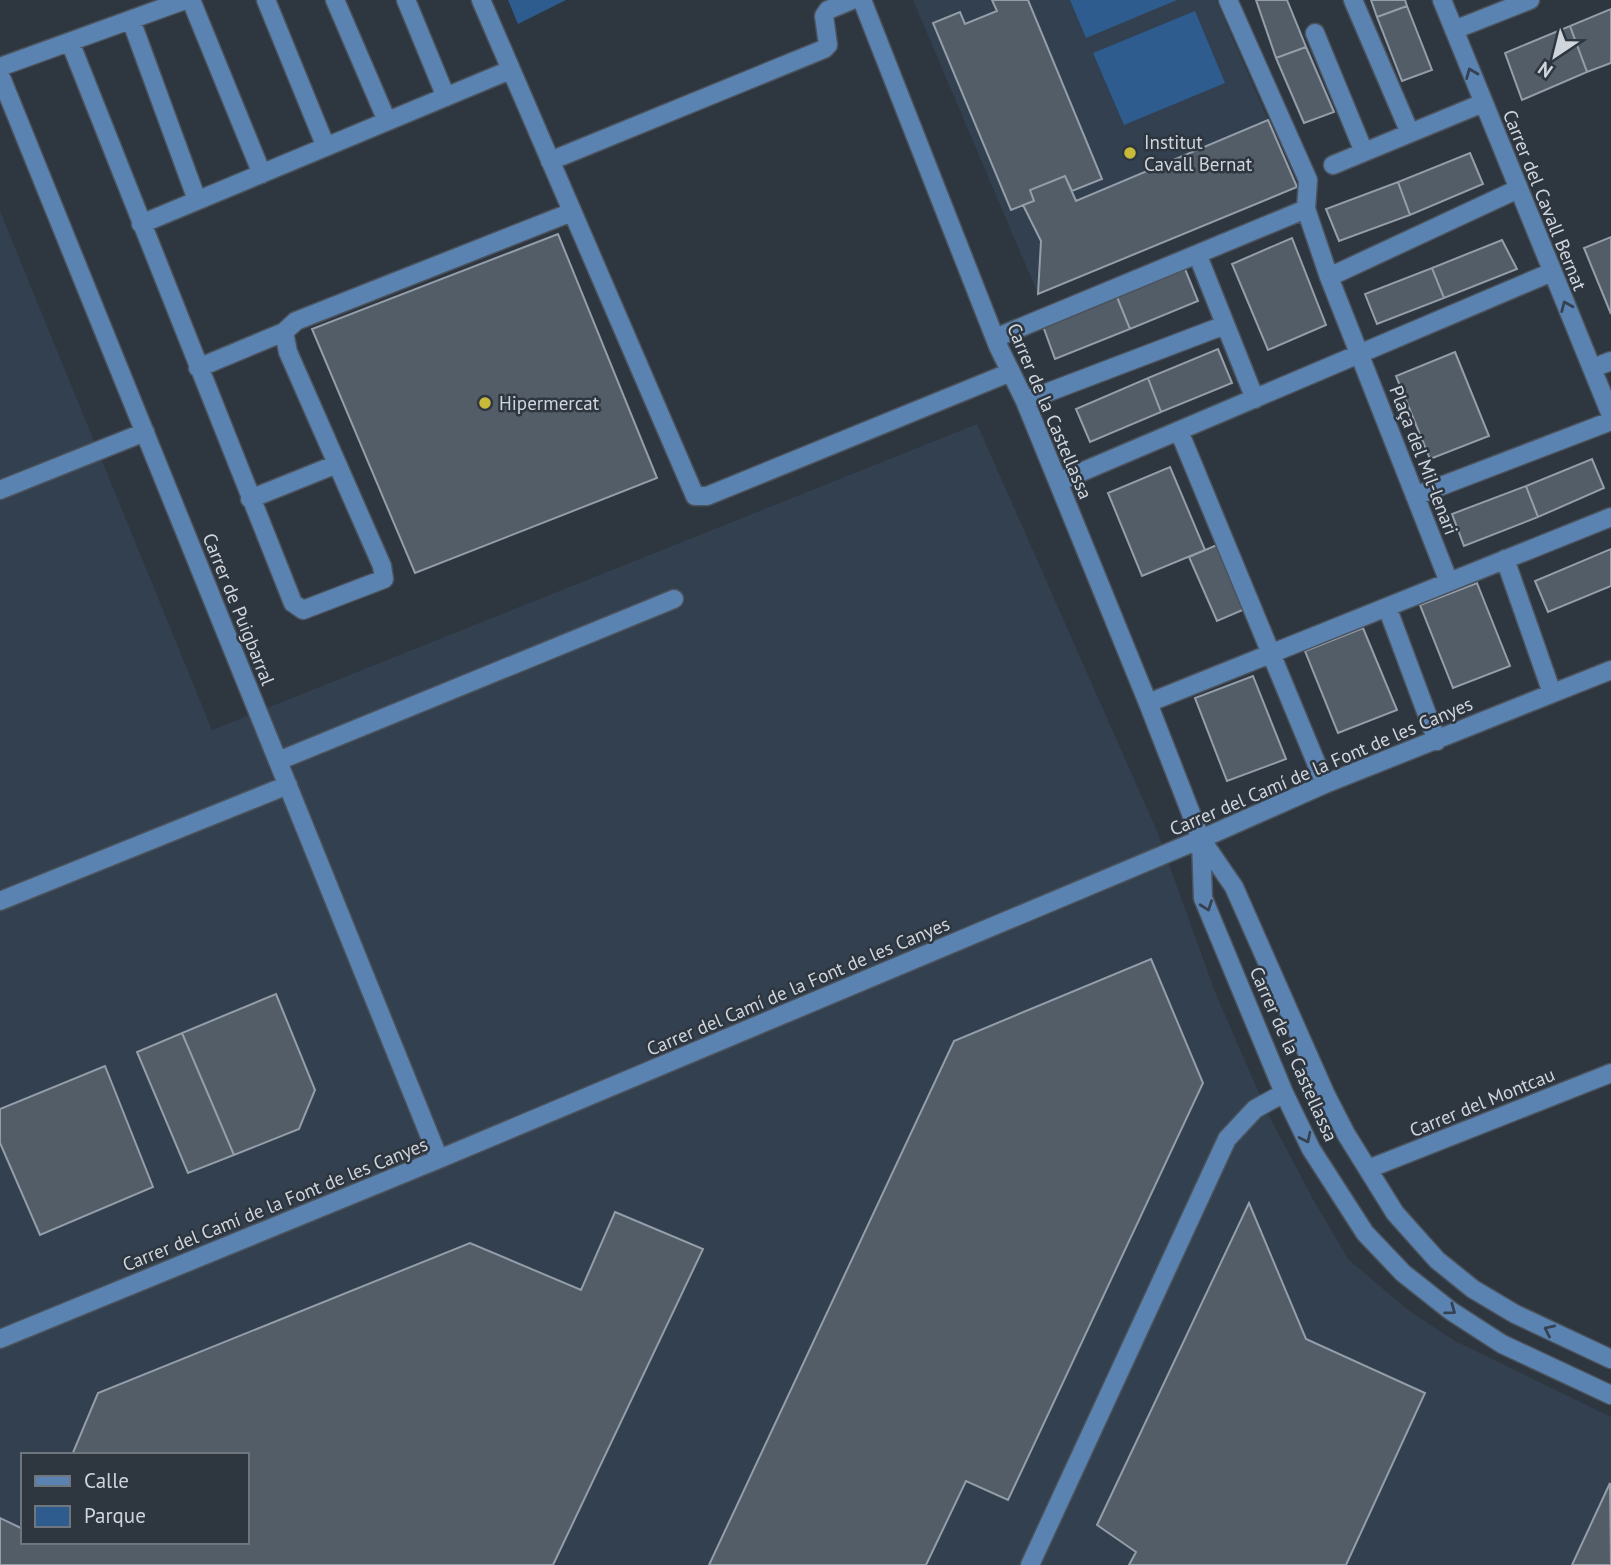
<svg xmlns="http://www.w3.org/2000/svg" width="1611" height="1565" font-family="'PT Sans',sans-serif">
  <rect width="100%" height="100%" fill="#2e3640"/>
  <path fill="#33404f" fill-rule="evenodd" d="M913 0H1216L1297 187 1038 294Z
    M0 211 212 730 977 424 1157 831 1215 992 1269 1116 1315 1203 1349 1260 1408 1310 1455 1341 1611 1417V1565H0ZM23 1455H247V1542H23Z"/>
  <path fill="#2e5c8f" d="M508 0H566L518 24Z
    M1070 0H1177L1086 38Z
    M1195 11 1225 83 1124 125 1093 53Z"/>
  <path fill="#535d67" stroke="#949eaa" stroke-width="2" d="M992 0H1028L1102 179 1072 191 1065 176 1030 190 1034 201 1011 210 933 23 960 12 965 24 997 11Z
    M1256 0H1287L1306 47 1276 58Z
    M1371 0H1405L1407 6 1377 17Z
    M1407 6 1432 70 1402 81 1377 17Z
    M1611 9V63L1587 72 1570 26Z
    M1570 26 1587 72 1522 100 1505 53Z
    M1306 47 1334 112 1304 123 1276 58Z
    M1268 120 1297 187 1038 294 1041 241 1023 205 1034 201 1030 190 1065 176 1076 201Z
    M1470 153 1483 184 1410 215 1398 182Z
    M1398 182 1410 215 1339 241 1326 209Z
    M558 234 657 478 415 573 312 329Z
    M1611 237V314L1584 248Z
    M1292 238 1326 325 1268 350 1232 264Z
    M1502 240 1517 269 1444 298 1432 268Z
    M1432 268 1444 298 1377 324 1365 294Z
    M1185 269 1198 301 1130 329 1117 297Z
    M1117 297 1130 329 1055 359 1043 326Z
    M1218 349 1232 383 1161 412 1148 378Z
    M1455 352 1489 436 1430 459 1396 376Z
    M1148 378 1161 412 1090 442 1076 409Z
    M1592 459 1604 488 1538 517 1526 486Z
    M1170 467 1205 550 1142 576 1108 493Z
    M1526 486 1538 517 1464 546 1452 514Z
    M1219 544 1245 609 1217 621 1189 557Z
    M1611 549V586L1548 612 1535 581Z
    M1477 583 1510 666 1453 688 1420 605Z
    M1363 628 1397 710 1338 733 1305 651Z
    M1253 676 1286 759 1227 781 1195 698Z
    M1151 959 1203 1083 1008 1500 966 1481 926 1565H709L954 1041Z
    M276 994 315 1090 299 1129 234 1155 182 1033Z
    M182 1033 234 1155 188 1173 137 1052Z
    M105 1066 153 1187 40 1235 0 1143V1109Z
    M1249 1203 1306 1339 1425 1393 1346 1565H1129L1136 1552 1097 1525Z
    M615 1212 703 1249 553 1565H0V1518L23 1529V1542H247V1455H72L98 1393 470 1243 581 1290Z
    M1610 1483 1611 1565H1572Z"/>
  <g fill="none" stroke-linecap="round" stroke-linejoin="round">
    <g stroke="#4b535c" stroke-width="21">
      <path id="minor" d="M191 0 262 174
        M266 0 326 147
        M335 0 387 121
        M406 0 446 97
        M481 0 695 496H707L1011 372
        M862 0 998 346 1025 401 1148 703 1201 839 1234 887 1325 1093 1346 1134 1395 1213 1437 1260 1473 1289 1515 1314 1611 1359
        M1228 0 1308 180 1306 209 1329 277 1449 582
        M1353 0 1410 133
        M1442 0 1611 415
        M131 20 197 200
        M1454 30 1530 0
        M1315 33 1364 152
        M70 42 293 603 303 610 384 579 382 566 288 352 284 332 296 321 572 212
        M0 67 185 0
        M0 75 439 1159
        M550 161 824 49 828 45 824 16 828 10 852 0
        M1333 165 1483 103
        M141 224 510 70
        M1198 256 1255 399
        M1329 277 1518 189
        M995 338 1306 209
        M198 368 284 332
        M1593 368 1611 361
        M1025 401 1225 325
        M1179 431 1325 784
        M1058 482 1552 272
        M0 490 145 432
        M1415 496 1611 421
        M250 499 337 464
        M1505 559 1552 693
        M1387 607 1437 741
        M1148 703 1611 517
        M278 761 674 599
        M1201 839 1203 898 1284 1093 1311 1149 1365 1233 1403 1273 1451 1311 1502 1344 1611 1395
        M0 901 288 785
        M1368 1169 1611 1073
        M0 1339 439 1159 1201 839 1325 784 1611 670
        M1030 1565 1227 1139 1255 1109 1284 1093"/>
    </g>
    <use href="#minor" stroke="#5b83b2" stroke-width="18"/>
  </g>
  <defs><path id="oneway-chevron" d="M-2-3.5L2.5 0L-2 3.5" fill="none" stroke-width="1.6" stroke-linecap="round" stroke-linejoin="round" transform="scale(1.75)"/></defs>
  <g stroke="#354251">
    <use href="#oneway-chevron" transform="translate(1471 73) rotate(-112)"/>
    <use href="#oneway-chevron" transform="translate(1566 306) rotate(-113)"/>
    <use href="#oneway-chevron" transform="translate(1207 906) rotate(70)"/>
    <use href="#oneway-chevron" transform="translate(1306 1138) rotate(64)"/>
    <use href="#oneway-chevron" transform="translate(1451 1310) rotate(36)"/>
    <use href="#oneway-chevron" transform="translate(1549 1330) rotate(-155)"/>
  </g>
  <g fill="#c9bb3a" stroke="#2e3640" stroke-width="2.5">
    <circle cx="1130" cy="153" r="7"/>
    <circle cx="485" cy="403" r="7"/>
  </g>
  <g text-anchor="middle" stroke-width="5" stroke-linejoin="round" paint-order="stroke">
    <g font-size="19" fill="#d0d5dc" stroke="#2e3640" text-anchor="start">
      <text x="1144" y="149">Institut<tspan x="1144" dy="22">Cavall Bernat</tspan></text>
      <text x="499" y="410">Hipermercat</text>
    </g>
    <g font-size="19" fill="#d0d5dc" stroke="#2e3640">
      <text transform="translate(1545 200) rotate(68)" y="7">Carrer del Cavall Bernat</text>
      <text transform="translate(1050 411) rotate(67)" y="7">Carrer de la Castellassa</text>
      <text transform="translate(1424 460) rotate(69)" y="7">Plaça del Mil-lenari</text>
      <text transform="translate(239 609) rotate(68)" y="7">Carrer de Puigbarral</text>
      <text transform="translate(1321 766) rotate(-23)" y="7">Carrer del Camí de la Font de les Canyes</text>
      <text transform="translate(798 986) rotate(-23)" y="7">Carrer del Camí de la Font de les Canyes</text>
      <text transform="translate(1294 1054) rotate(66)" y="7">Carrer de la Castellassa</text>
      <text transform="translate(1482 1102) rotate(-22)" y="7">Carrer del Montcau</text>
      <text transform="translate(275 1204) rotate(-22)" y="7">Carrer del Camí de la Font de les Canyes</text>
    </g>
  </g>
  <rect x="21" y="1453" width="228" height="91" fill="#2e3640" stroke="#6f767e" stroke-width="2"/>
  <rect x="35" y="1476" width="35" height="10" fill="#5b83b2" stroke="#6f767e" stroke-width="2"/>
  <text x="84" y="1488" font-size="21" fill="#d0d5dc">Calle</text>
  <rect x="35" y="1506" width="35" height="21" fill="#2e5c8f" stroke="#6f767e" stroke-width="2"/>
  <text x="84" y="1523" font-size="21" fill="#d0d5dc">Parque</text>
  <g transform="translate(1555 56) rotate(215)" stroke="#2e3640" stroke-width="5" paint-order="stroke">
  <path d="M0-5L12 26L0 18L-12 26Z" fill="#d0d5dc"/>
  <text y="-10" font-size="19" font-weight="bold" text-anchor="middle" fill="#d0d5dc">N</text>
  </g>
</svg>
